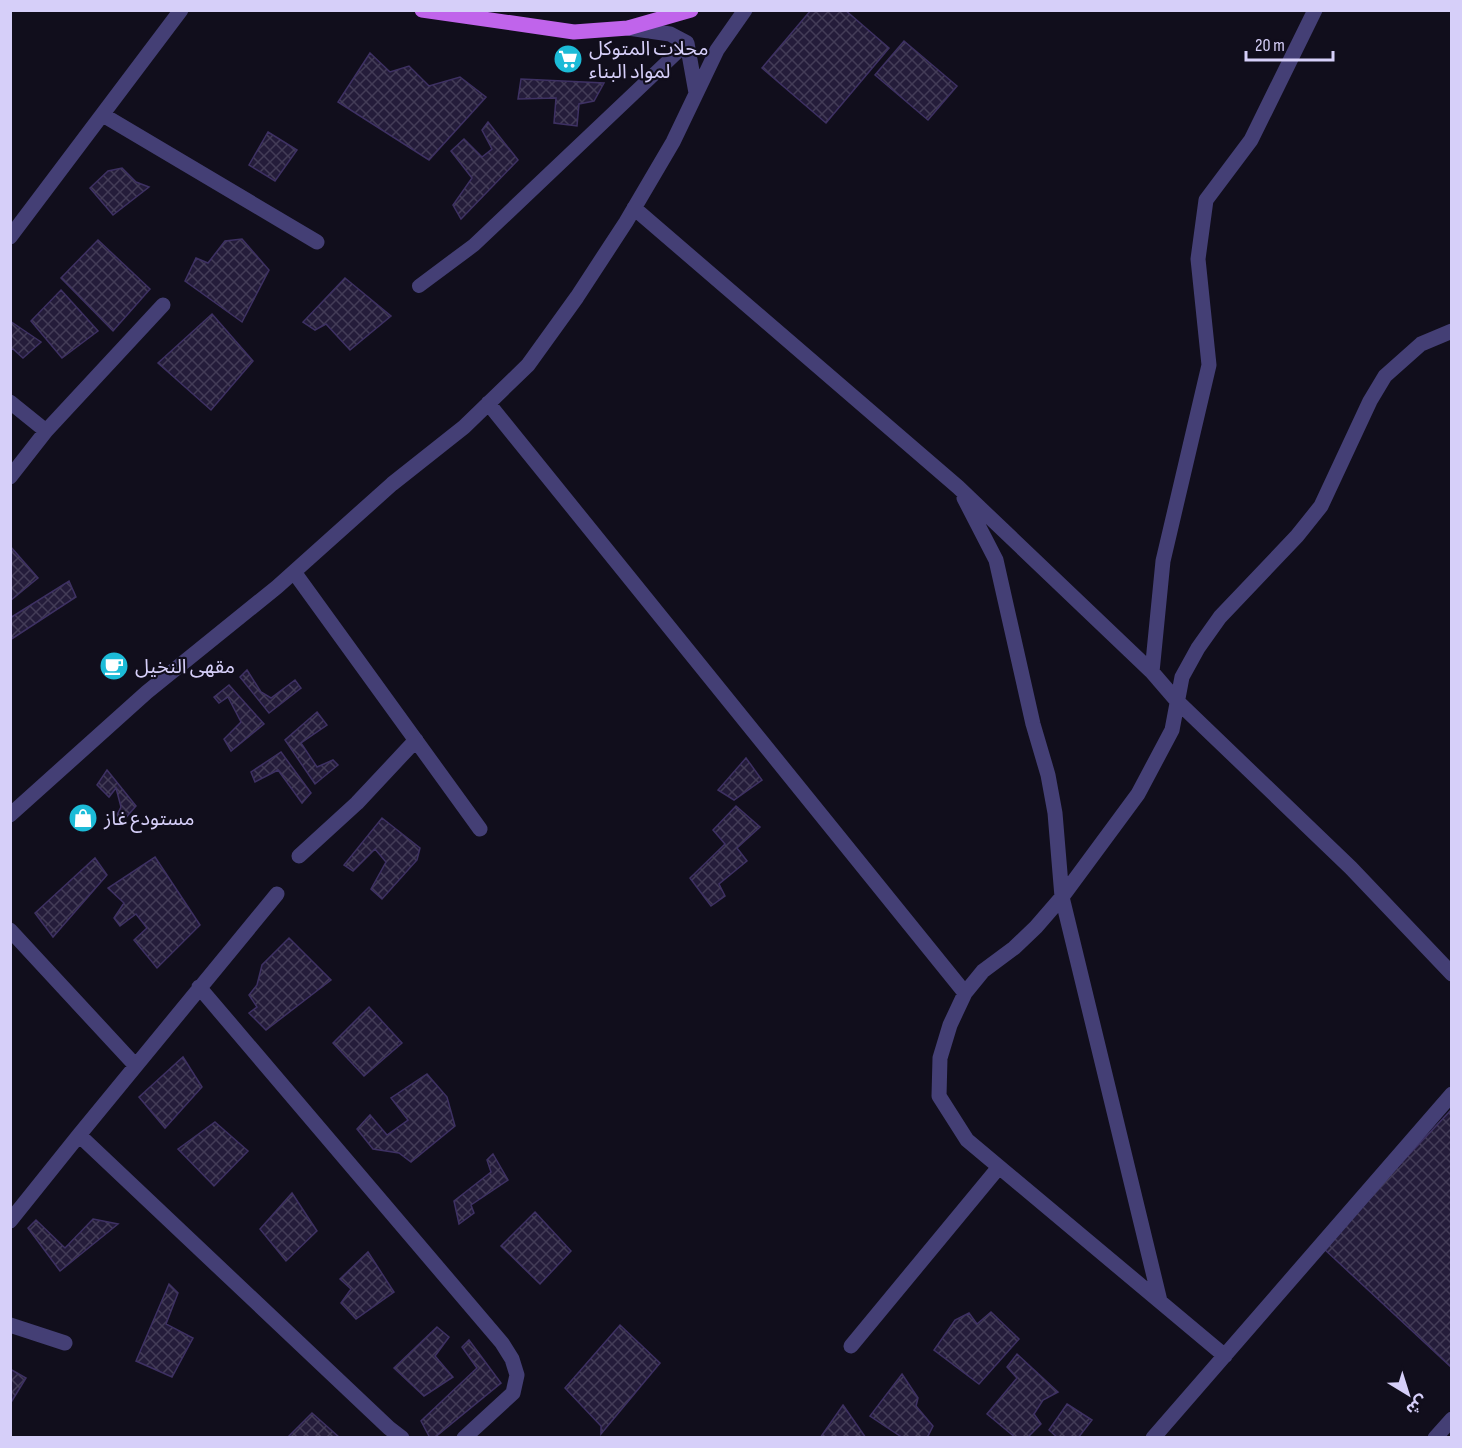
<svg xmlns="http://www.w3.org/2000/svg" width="1462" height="1448" font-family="'Sofia Sans Condensed','Noto Sans Arabic',sans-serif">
  <defs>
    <pattern id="building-cross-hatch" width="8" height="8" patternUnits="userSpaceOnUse" patternTransform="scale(1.5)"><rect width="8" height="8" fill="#241c3a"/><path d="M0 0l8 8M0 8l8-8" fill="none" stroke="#433c57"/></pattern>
  </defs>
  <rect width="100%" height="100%" fill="#110e1c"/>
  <path fill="url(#building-cross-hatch)" stroke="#3e3163" stroke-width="1.5" d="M811 10H845L889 48 826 123 762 68Z
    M904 41 957 86 928 120 875 75Z
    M370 53 390 72 409 66 429 86 460 77 486 97 429 160 338 102Z
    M521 79 604 83 594 101 579 104 577 126 554 123 556 98 518 99Z
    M488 122 518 160 461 219 453 205 472 178 451 151 464 139 482 157 492 149 482 130Z
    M268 132 297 150 275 181 249 165Z
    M122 168 136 182 149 187 113 215 90 188 108 171Z
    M242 239 269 270 242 322 185 281 196 258 208 263 225 241Z
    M98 240 150 289 113 331 61 278Z
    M345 278 391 316 350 350 326 324 315 330 303 322Z
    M61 290 98 331 62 358 31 321Z
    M212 314 253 361 211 410 158 363Z
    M10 321 41 342 23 358 13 349 10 350Z
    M10 546 38 578 10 601Z
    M69 581 76 597 10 640V618Z
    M247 670 261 692 271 698 295 680 301 688 269 713 240 677Z
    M229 685 264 724 231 751 224 739 241 722 228 697 219 703 214 697Z
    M317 712 327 725 301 743 317 767 333 760 338 765 315 784 285 740Z
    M281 752 311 793 302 803 278 770 255 782 251 772Z
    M746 758 762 780 734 800 718 790Z
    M107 770 136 806 122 822 117 815 121 807 116 788 109 797 97 785Z
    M736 806 760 827 737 848 747 861 719 884 725 896 711 906 690 878 725 844 713 830Z
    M382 818 420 848 417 860 382 899 371 889 386 862 375 849 353 871 344 865Z
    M155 857 200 925 157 968 134 940 147 928 136 914 120 926 114 918 124 903 108 888Z
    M95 858 107 875 53 937 35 913Z
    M289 938 331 980 266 1030 249 1013 257 1007 249 995 257 985 262 965Z
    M369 1007 402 1043 364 1076 333 1043Z
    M183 1057 202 1087 165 1128 139 1097Z
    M427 1074 447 1097 455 1126 411 1162 399 1153 373 1149 357 1129 370 1115 387 1135 408 1120 391 1098Z
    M1452 1109V1368L1322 1247Z
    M215 1122 248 1151 214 1186 178 1149Z
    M493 1154 508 1180 471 1205 474 1213 459 1224 454 1201 491 1172 487 1160Z
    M292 1193 317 1231 286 1261 260 1229Z
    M535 1212 571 1251 540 1284 501 1246Z
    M93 1219 118 1224 60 1271 28 1228 36 1220 65 1248Z
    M368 1252 394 1292 356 1319 341 1303 351 1289 340 1279Z
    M169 1284 178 1293 166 1324 193 1338 172 1377 136 1361Z
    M991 1312 1019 1339 979 1384 934 1350 955 1320 969 1313 977 1324Z
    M620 1325 660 1363 601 1434V1426L565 1388Z
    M437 1327 449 1337 435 1356 453 1377 424 1396 394 1368Z
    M469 1340 501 1383 434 1438H430L421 1421 477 1368 462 1347Z
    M1017 1354 1058 1392 1043 1400 1034 1414 1041 1424 1027 1438H1016L987 1414 1017 1378 1007 1367Z
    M10 1369 26 1378 10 1404Z
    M902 1374 918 1398 916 1406 933 1426 927 1438H903L870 1416Z
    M1067 1404 1092 1420 1078 1438H1058L1049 1430Z
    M843 1405 866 1438H820Z
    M312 1413 340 1438H287Z"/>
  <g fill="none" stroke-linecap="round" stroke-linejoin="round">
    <path stroke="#443f75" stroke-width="14" d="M419 286 474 245 687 43"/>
    <path stroke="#443f75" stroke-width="15" d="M628 28 670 34 687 43 696 93
      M103 115 317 242
      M634 208 958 487 1152 672 1177 701 1351 868 1452 974
      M10 237 181 10
      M10 402 46 431
      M488 403 965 993
      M10 477 46 431 163 305
      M964 498 996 560 1033 724 1048 775 1055 813 1062 897 1160 1301
      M294 572 480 829
      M1152 672 1163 561 1209 365 1198 259 1206 200 1251 140 1315 10
      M10 815 147 692 277 587 392 484 464 427 528 365 577 297 626 222 673 142 717 50 745 10
      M299 856 357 803 416 740
      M10 930 135 1065
      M199 987 502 1343 512 1359 517 1375 513 1393 464 1438
      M79 1135 389 1428 402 1438
      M10 1221 79 1135 277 894
      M10 1325 65 1343
      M851 1346 999 1167
      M1225 1356 967 1140 939 1096 940 1058 950 1025 965 993 983 971 1014 948 1036 927 1062 897 1138 794 1172 730 1182 677 1198 648 1220 617 1297 536 1321 506 1370 401 1385 376 1421 344 1452 331
      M1153 1438 1452 1094
      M1435 1438 1452 1419"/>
    <path stroke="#c064eb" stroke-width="15" d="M422 10 574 32 628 28 691 10"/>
  </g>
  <defs>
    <g id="supermarket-disc" transform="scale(1.5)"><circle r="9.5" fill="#1cbbd7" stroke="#110e1c"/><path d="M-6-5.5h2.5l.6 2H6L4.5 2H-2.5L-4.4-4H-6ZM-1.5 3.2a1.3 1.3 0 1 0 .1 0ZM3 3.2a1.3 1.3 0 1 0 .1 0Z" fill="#fff"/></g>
    <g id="cafe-disc" transform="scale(1.5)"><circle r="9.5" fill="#1cbbd7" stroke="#110e1c"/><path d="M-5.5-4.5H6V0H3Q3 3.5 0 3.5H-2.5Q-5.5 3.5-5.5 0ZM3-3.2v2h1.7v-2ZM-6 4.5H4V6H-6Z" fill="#fff"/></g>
    <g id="shop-disc" transform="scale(1.5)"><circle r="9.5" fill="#1cbbd7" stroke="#110e1c"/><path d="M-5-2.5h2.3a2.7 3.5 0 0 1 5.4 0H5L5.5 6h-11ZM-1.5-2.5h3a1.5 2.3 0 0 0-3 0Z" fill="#fff"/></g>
  </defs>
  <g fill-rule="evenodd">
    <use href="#supermarket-disc" x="568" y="59"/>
    <use href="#cafe-disc" x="114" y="666"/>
    <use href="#shop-disc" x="83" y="818"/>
  </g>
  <g text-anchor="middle" stroke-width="4.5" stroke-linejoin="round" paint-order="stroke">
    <g font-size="20" fill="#d6cff9" stroke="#110e1c" text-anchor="start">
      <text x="589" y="55">محلات المتوكل<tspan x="589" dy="23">لمواد البناء</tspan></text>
      <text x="135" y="673">مقهى النخيل</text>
      <text x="104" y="825">مستودع غاز</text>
    </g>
  </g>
  <rect width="1462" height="1448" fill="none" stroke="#d6cff9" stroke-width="24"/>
  <g transform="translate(1408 1394) rotate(142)" stroke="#110e1c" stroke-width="4.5" paint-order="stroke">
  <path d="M0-4.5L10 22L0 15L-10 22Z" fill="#d6cff9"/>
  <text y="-9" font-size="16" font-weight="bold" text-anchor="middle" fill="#d6cff9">ش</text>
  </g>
  <path d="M1246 51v9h87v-9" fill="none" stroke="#d6cff9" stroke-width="3"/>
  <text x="1255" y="51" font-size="18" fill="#d6cff9" stroke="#110e1c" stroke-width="4.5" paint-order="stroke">20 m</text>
</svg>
